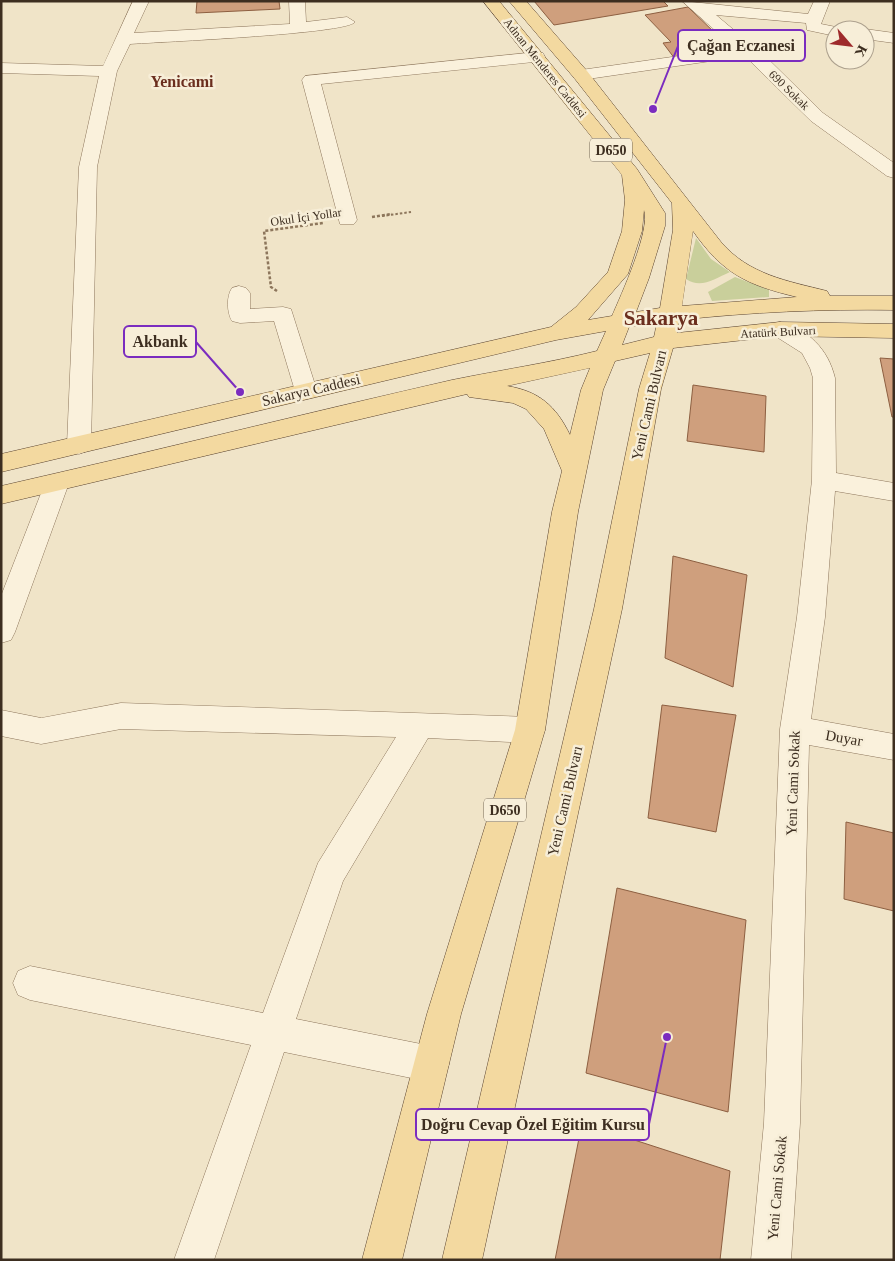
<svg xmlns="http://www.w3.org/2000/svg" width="895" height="1261" font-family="Georgia,serif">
  <rect width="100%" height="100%" fill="#f0e4c8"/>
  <path fill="#c9cf9b" d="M696 238 711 259 730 272C714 279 701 289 686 279Z
    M735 277 769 290V297L712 301 708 292Z"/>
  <path fill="#cf9f7d" stroke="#8d5f41" d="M197 1H279L280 9 196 13Z
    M534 1H663L668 6 554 25Z
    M688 7 715 33H712L718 39 722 38 732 50 675 59 663 43 671 42 645 15Z
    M880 358 894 359V417H892Z
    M693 385 766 396 764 452 687 441Z
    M673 556 747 575 733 687 665 658Z
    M662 705 736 715 716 832 648 818Z
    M846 822 894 833V911L844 899Z
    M617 888 746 920 728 1112 586 1073Z
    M582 1123 730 1171 720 1260H555Z"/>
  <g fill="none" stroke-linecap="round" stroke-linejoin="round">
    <g stroke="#8d765c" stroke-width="1">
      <path id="minor" d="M133 1H149L134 33 290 24 289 1H305L306 22 347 17 355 22C347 34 157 42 130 44L117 71 97 167 91 445 87 451 79 454 71 451 67 445 79 167 99 76 1 73V63L103 66Z
        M682 1 808 14 814 1H830L821 24 841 28 842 30H835V36L807 30 806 23 716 15 765 56 823 113 894 163V178L887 176 811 121 745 56 581 80 575 79 573 75 575 71 581 70 735 48Z
        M865 29 894 33V43L865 39V30H862Z
        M537 52 543 53 545 57 543 61 321 84 357 220 354 224H340L302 80 305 76Z
        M239 286 246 288 250 293V309L283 307 291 309 317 391 314 397 306 399 298 397 295 391 274 321 240 323 232 321C227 313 226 296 232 288Z
        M780 322C809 330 828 349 835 378L836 473 894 483V501L835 491 825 617 811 719 894 734V760L809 745 800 1123 791 1260H751L764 1123 780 729 797 617 812 480 813 378 810 368 802 353 772 334 769 329 772 324Z
        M57 474 66 476 69 483 15 632 11 640 1 643V596L45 483 48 476Z
        M121 703 530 717 540 721 545 730 540 739 530 743 428 738 343 881 296 1019 431 1046 444 1051 449 1064 444 1077 431 1082 284 1052 214 1260H174L251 1045 30 1000 18 995 13 983 18 971 30 966 263 1013 318 863 396 737 121 729 41 744 1 736V710L41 718Z"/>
    </g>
    <g stroke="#5b4430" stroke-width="1">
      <path id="major" d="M483 1H499L637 169 665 213V226L649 278 636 312 660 308 673 230 672 203 575 79 509 1H526L587 71 721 242C749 275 788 281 827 291L830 296H894V310C822 309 751 312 679 320L677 333 780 322 894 324V338L780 336 673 348 661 389 622 609 482 1260H442L594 609 639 389 650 353 615 361 603 390 578 512 545 730 461 1014 402 1260H362L427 1014 515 730 552 512 562 471 544 429 526 409 513 403 469 397 467 394 1 504V486C152 452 302 414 452 380 501 370 549 363 597 351L606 331 556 340 1 472V454L551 327 576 307 608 272 622 231 625 200 622 175ZM644 210C651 230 621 295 612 316L588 320 628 274 642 231ZM693 231C723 274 747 285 797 297L682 306ZM655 323H657L654 337 622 345 629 327ZM590 368 581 390 570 435C556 406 539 391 507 386Z"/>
    </g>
    <path stroke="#8d765c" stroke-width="2" stroke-dasharray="2.5 2" stroke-linecap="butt" d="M382 216 411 212"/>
    <path stroke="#8d765c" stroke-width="2.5" stroke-dasharray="3 2" stroke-linecap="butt" d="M372 217 392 214
      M277 291 271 287 264 231 323 223"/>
    <use href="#minor" fill="#faf1dc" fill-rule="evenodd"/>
    <use href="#major" fill="#f3d9a0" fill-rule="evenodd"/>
  </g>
  <g text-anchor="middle" stroke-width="5" stroke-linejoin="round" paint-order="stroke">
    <g font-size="12" fill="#3d2e20" stroke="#f7eed8">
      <text transform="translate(545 68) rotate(51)" y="4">Adnan Menderes Caddesi</text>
      <text transform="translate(789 90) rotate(44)" y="4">690 Sokak</text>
      <text transform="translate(306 217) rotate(-8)" y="4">Okul İçi Yollar</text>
      <text transform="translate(778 332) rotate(-3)" y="4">Atatürk Bulvarı</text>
    </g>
    <g fill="#f7eed8" stroke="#756857" stroke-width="1">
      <rect x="590" y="138.5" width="42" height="23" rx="4"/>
      <rect x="484" y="798.5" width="42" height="23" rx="4"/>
    </g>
    <g font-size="14" font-weight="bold" fill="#3d2e20">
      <text x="611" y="155">D650</text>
      <text x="505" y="815">D650</text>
    </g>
    <g font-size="15" fill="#3d2e20" stroke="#f7eed8">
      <text transform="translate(311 390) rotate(-13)" y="5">Sakarya Caddesi</text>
      <text transform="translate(649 405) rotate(-77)" y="5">Yeni Cami Bulvarı</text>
      <text transform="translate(844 738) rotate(10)" y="5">Duyar</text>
      <text transform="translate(793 783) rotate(-88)" y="5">Yeni Cami Sokak</text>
      <text transform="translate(565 801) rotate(-77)" y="5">Yeni Cami Bulvarı</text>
      <text transform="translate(777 1188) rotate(-85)" y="5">Yeni Cami Sokak</text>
    </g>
    <g font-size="16" font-weight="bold" fill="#6b2e1e" stroke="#f7eed8">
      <text x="182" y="87">Yenicami</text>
    </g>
    <g font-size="21" font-weight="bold" fill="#6b2e1e" stroke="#f7eed8">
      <text x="661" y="325">Sakarya</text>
    </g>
  </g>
  <path fill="none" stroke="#7b2cbf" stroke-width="2" d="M653 109L678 46M240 392L196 342M667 1037L649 1124"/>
  <g fill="#7b2cbf" stroke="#f7eed8" stroke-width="2">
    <circle cx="653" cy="109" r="5"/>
    <circle cx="240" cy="392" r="5"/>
    <circle cx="667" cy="1037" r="5"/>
  </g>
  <g fill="#f7eed8" stroke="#7b2cbf" stroke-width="2">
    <rect x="678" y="30" width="127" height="31" rx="5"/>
    <rect x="124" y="326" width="72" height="31" rx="5"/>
    <rect x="416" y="1109" width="233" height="31" rx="5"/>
  </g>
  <g font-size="16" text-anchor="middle" font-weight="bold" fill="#3d2e20">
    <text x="741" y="51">Çağan Eczanesi</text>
    <text x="160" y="347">Akbank</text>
    <text x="533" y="1130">Doğru Cevap Özel Eğitim Kursu</text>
  </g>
  <rect width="895" height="1261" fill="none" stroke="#3d2e20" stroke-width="5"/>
  <g transform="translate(850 45) rotate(118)"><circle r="24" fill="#f7eed8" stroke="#ada18e"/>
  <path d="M0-4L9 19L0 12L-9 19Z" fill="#9e2a2b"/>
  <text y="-8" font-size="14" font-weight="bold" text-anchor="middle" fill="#3d2e20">K</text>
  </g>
</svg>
